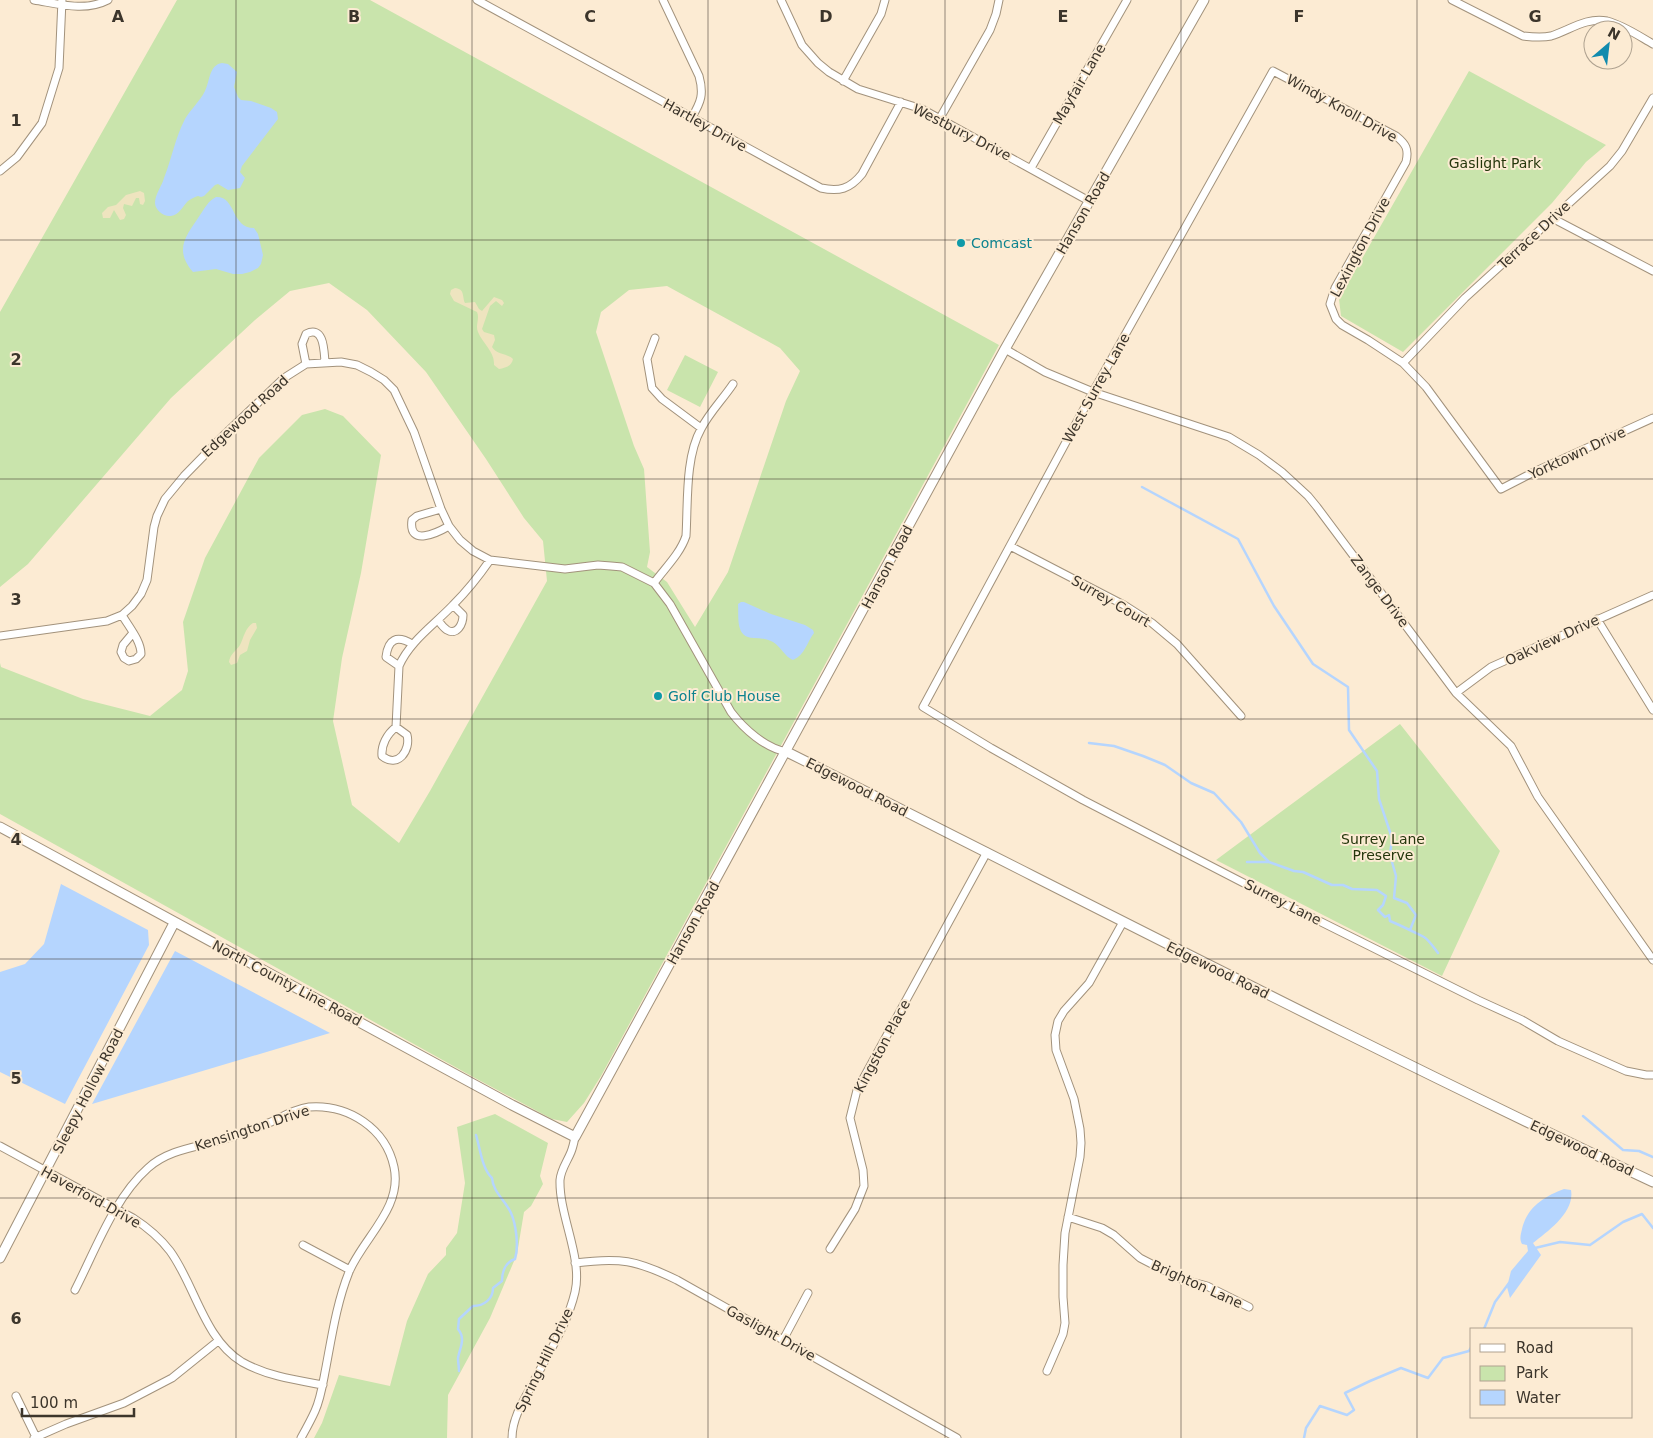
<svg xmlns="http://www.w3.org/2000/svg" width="1653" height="1438" font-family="'DejaVu Sans',sans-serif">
  <rect width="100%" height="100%" fill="#fcebd3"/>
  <path fill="#c9e4ac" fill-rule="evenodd" d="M177 0H370L999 345 601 1076 584 1103 567 1122 552 1119 475 1078 0 814V663L1 667 83 699 150 716 182 690 188 671 183 622 205 558 259 458 302 415 325 409 343 416 381 455 361 573 342 658 333 721 352 805 399 843 430 791 547 581 543 541 524 518 486 459 426 372 367 310 329 283 290 291 255 320 171 398 28 564 0 587V312ZM667 286 780 348 800 371 786 401 728 572 695 627 667 582 647 567 650 552 644 469 634 446 596 332 601 312 629 290Z
    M1469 71 1606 145 1586 162 1552 203 1403 352 1341 316 1339 299Z
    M685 355 718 372 700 407 667 390Z
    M1400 724 1500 851 1442 976 1216 860Z
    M495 1114 548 1143 540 1176 543 1184 531 1206 524 1212 517 1254 490 1318 448 1395 447 1438H314L322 1423 339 1375 390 1386 407 1321 428 1274 446 1255V1248L457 1233 465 1183 457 1127Z"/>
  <path fill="#eee4bf" d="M140 191 144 193 145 201 143 205 140 204 139 198H136L132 206 124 204 123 208 126 215 124 219 120 220 114 210 110 218H103L102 213 108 207 116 205 126 195Z
    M455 288C465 289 462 296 465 303L475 302 479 309 482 311 494 297 502 300 504 303 502 306 496 301 490 306 482 329 484 332 494 335 495 340 492 347C497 355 507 353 513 359 512 366 505 368 499 369L494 365C495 352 483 344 478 332 475 325 480 319 477 312L454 301 450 294 451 290Z
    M253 623H256L257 628 250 640 247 651 240 655 237 663 231 665 229 662C230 654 236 651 240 645 244 637 245 628 253 623Z"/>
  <path fill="#b5d5fe" d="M222 63 228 64 237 72 234 87 238 97 241 100 251 101 271 108 277 112 278 119 242 166 240 172 245 178 240 188 228 190 218 184 215 185 204 196 201 197 198 196C194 197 191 199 188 201 183 206 179 215 171 216 164 217 155 210 155 203 155 194 162 186 164 178 172 158 175 138 185 119 191 109 200 101 205 91 210 81 209 65 222 63Z
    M216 197C236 196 231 228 254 228L258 234 263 255 261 264 258 268 250 272 242 274H233L216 269 193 272C173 249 187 235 200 215 205 208 208 201 216 197Z
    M741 602H744L771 614 805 625 813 630 814 633C807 642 805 655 793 660 785 657 781 647 773 642 767 639 761 638 754 638 735 638 739 617 738 604Z
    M61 884 148 930 149 945 65 1104 0 1072V972L25 964 44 944Z
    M175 951 330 1033 92 1104Z
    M1564 1189 1571 1190C1575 1212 1548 1231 1533 1243L1541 1255 1510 1298 1507 1287 1511 1271 1528 1251 1527 1245 1522 1244C1519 1239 1521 1234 1522 1229 1527 1207 1545 1196 1564 1189Z"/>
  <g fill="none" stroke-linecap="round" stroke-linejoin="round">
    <path stroke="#b5d5fe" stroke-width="2.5" d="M1142 487 1238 539 1274 606 1313 664 1348 687 1349 730 1377 771 1379 799 1392 838 1390 855 1396 876 1394 898 1407 903 1416 915 1410 930
      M1089 743 1114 746 1143 756 1165 765 1191 783 1214 793 1241 822 1260 853 1269 862 1294 871 1303 872 1332 885H1343L1352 889 1377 890 1386 896 1383 905 1378 910 1385 917 1389 915 1390 921C1402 926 1414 932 1424 937 1429 940 1434 948 1438 953
      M1247 862H1268
      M1583 1116 1623 1150 1639 1151 1653 1157
      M1535 1248 1560 1242 1590 1245 1623 1222 1642 1214 1653 1228
      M1484 1329 1495 1302 1509 1283
      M459 1371C459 1367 458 1362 458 1358 460 1347 466 1339 458 1329L459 1319 473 1306C484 1306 493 1299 493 1288L502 1281C502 1271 506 1262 515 1259 519 1247 516 1224 511 1213 505 1200 493 1192 492 1178 482 1169 480 1148 476 1135
      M1304 1438 1306 1428 1320 1406 1347 1415 1354 1410 1345 1393 1370 1381 1401 1368 1428 1378 1443 1358 1469 1351 1472 1346"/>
    <g stroke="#a2927c" stroke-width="9">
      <path id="minor" d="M34 0C59 4 85 12 108 0
        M477 0 821 188C839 192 850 189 862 174L901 102
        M663 0 699 76C704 94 701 102 692 117
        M781 0 802 45 818 63 829 72 858 89 922 109 1089 201
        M1452 0 1523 36C1532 37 1542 38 1551 36 1570 30 1586 17 1607 21 1623 25 1639 36 1653 44
        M843 81 881 14 885 0
        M940 118 990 30 996 14 999 0
        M1031 168 1127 0
        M0 171 17 157 42 123 59 68 62 0
        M1552 218 1653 271
        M655 338 647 359 652 388 662 399 701 428
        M1005 349 1045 372 1093 392 1229 437 1259 455 1282 472 1308 496 1317 507 1456 693 1511 746 1538 797 1653 960
        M1403 363 1465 298 1610 166 1622 151 1653 98
        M306 364 302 344 306 334C324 325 324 350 325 362
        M1653 418 1536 471 1501 489 1426 387 1403 363 1368 340 1342 325 1336 319 1330 304 1335 288 1406 162C1409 149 1406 144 1396 136L1273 71 1093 392 923 707 991 748 1083 800 1261 892 1478 1000 1522 1020 1558 1041 1626 1071 1646 1075H1653
        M441 509 417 516 412 520C408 547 437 533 449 526
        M1010 546 1124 605 1152 623 1177 644 1241 716
        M654 583C665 568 680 554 686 536 688 504 685 457 701 429 709 413 723 399 733 384
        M122 615C129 627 141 641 141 654L136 659 129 661 124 658 121 652 123 645 133 633
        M1597 619 1653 710
        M438 620C440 623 444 628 447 630 457 636 463 624 463 615L453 605
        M0 636 107 621 122 615 132 606 141 594 147 580 154 527 157 516 165 499 184 476 225 434 284 378 306 364 341 362 357 365 371 372 384 380 394 390 414 432 441 509 449 526 460 540 473 551 490 560 565 569 598 565 611 566 622 567 654 583 670 604 731 712C744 729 765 748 787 752
        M399 666 386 657C388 639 397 635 412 644
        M1456 693 1491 667 1653 595
        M396 727 407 735C411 750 398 769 382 756 381 745 387 734 396 727L399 666C410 641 434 625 453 605 467 591 479 576 490 560
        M0 1146 133 1218C147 1227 160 1238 170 1251 195 1285 204 1339 242 1362 267 1376 295 1380 323 1385
        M1068 1217 1102 1228 1114 1235 1140 1258 1181 1279 1207 1286 1249 1307
        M303 1245 350 1270
        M830 1249 855 1209 864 1186 863 1170 850 1118 857 1090 987 852
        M575 1263C620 1257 636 1260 677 1280L957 1438
        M75 1290C95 1251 114 1198 148 1168 170 1148 201 1147 228 1138 243 1133 257 1128 271 1122 283 1116 295 1109 309 1107 349 1104 386 1129 394 1167 403 1208 363 1238 349 1272 337 1302 332 1335 326 1367 323 1382 321 1398 315 1411 311 1420 306 1429 301 1438
        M783 1340 808 1293
        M1047 1371 1063 1334 1065 1323 1063 1297V1265L1065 1233 1080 1157 1081 1143 1080 1129 1074 1099 1056 1050 1055 1035 1058 1021 1064 1011 1089 983 1123 922
        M16 1396 36 1437
        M34 1438 66 1424 124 1403 172 1378 218 1341
        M512 1438C512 1419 523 1401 532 1385 547 1355 567 1326 575 1292 583 1258 559 1216 560 1180 561 1169 567 1162 571 1152 573 1147 574 1142 575 1137"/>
    </g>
    <g stroke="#a2927c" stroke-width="11">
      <path id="tertiary" d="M787 752C1075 896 1361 1045 1653 1182
        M0 827 512 1105 575 1137 1005 349 1204 0
        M0 1258 174 923"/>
    </g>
    <use href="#minor" stroke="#fff" stroke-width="7"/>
    <use href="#tertiary" stroke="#fff" stroke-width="9"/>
  </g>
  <path fill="none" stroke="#3c352b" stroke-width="1" stroke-opacity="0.55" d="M236 0V1438M472 0V1438M708 0V1438M945 0V1438M1181 0V1438M1417 0V1438M0 240H1653M0 479H1653M0 719H1653M0 959H1653M0 1198H1653"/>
  <g fill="#0f9aa8" stroke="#fcebd3" stroke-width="2">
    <circle cx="961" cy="243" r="5"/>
    <circle cx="658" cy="696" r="5"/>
  </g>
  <g text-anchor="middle" stroke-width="4" stroke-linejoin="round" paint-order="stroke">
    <g font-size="14" fill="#3c352b" stroke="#fcebd3">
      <text transform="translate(1079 84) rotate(-60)" y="5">Mayfair Lane</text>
      <text transform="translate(1342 108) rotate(29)" y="5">Windy Knoll Drive</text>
      <text transform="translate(705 125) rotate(29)" y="5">Hartley Drive</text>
      <text transform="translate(962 132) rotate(27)" y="5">Westbury Drive</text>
      <text transform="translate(1083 213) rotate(-60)" y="5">Hanson Road</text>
      <text transform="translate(1534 235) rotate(-43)" y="5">Terrace Drive</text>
      <text transform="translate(1360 247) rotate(-62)" y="5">Lexington Drive</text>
      <text transform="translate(1096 388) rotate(-61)" y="5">West Surrey Lane</text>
      <text transform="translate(245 416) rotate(-43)" y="5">Edgewood Road</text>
      <text transform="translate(1577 453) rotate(-25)" y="5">Yorktown Drive</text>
      <text transform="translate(887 567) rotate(-62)" y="5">Hanson Road</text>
      <text transform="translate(1380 591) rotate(53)" y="5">Zange Drive</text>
      <text transform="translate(1111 601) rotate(30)" y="5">Surrey Court</text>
      <text transform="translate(1552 640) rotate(-25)" y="5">Oakview Drive</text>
      <text transform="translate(857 787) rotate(27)" y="5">Edgewood Road</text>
      <text transform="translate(1283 902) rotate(27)" y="5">Surrey Lane</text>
      <text transform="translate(693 923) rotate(-61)" y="5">Hanson Road</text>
      <text transform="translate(1218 970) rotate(26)" y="5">Edgewood Road</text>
      <text transform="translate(287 983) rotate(28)" y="5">North County Line Road</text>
      <text transform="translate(882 1046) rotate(-62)" y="5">Kingston Place</text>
      <text transform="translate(88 1091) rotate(-63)" y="5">Sleepy Hollow Road</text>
      <text transform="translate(252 1128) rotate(-18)" y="5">Kensington Drive</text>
      <text transform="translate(1582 1148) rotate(25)" y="5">Edgewood Road</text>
      <text transform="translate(91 1197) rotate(29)" y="5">Haverford Drive</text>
      <text transform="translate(1197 1284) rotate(24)" y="5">Brighton Lane</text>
      <text transform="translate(771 1333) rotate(29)" y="5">Gaslight Drive</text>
      <text transform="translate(544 1360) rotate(-64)" y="5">Spring Hill Drive</text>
    </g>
    <g font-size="14" fill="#25370c" stroke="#fcebd3">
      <text x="1495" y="168">Gaslight Park</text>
      <text x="1383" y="844">Surrey Lane<tspan x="1383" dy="16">Preserve</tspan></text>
    </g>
    <g font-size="14" fill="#0d838f" stroke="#fcebd3" text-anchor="start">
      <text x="971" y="248">Comcast</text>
      <text x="668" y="701">Golf Club House</text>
    </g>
  </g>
  <g font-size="16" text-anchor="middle" font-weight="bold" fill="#3c352b" stroke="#fcebd3" stroke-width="4" stroke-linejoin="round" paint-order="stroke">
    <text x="118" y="22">A</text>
    <text x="354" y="22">B</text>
    <text x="590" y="22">C</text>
    <text x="826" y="22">D</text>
    <text x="1063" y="22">E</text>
    <text x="1299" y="22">F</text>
    <text x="1535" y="22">G</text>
    <text x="16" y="126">1</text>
    <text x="16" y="365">2</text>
    <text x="16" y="605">3</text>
    <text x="16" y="845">4</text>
    <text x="16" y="1084">5</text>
    <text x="16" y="1324">6</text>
  </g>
  <rect x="1470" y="1328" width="162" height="90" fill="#fcebd3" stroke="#afa290"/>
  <rect x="1480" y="1344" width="25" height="8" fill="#ffffff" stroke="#afa290"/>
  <text x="1516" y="1353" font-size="15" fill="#3c352b">Road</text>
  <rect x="1480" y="1366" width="25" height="15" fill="#c9e4ac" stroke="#afa290"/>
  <text x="1516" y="1378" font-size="15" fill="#3c352b">Park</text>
  <rect x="1480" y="1390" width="25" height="15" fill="#b5d5fe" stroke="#afa290"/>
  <text x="1516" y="1403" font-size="15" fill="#3c352b">Water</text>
  <g transform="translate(1608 45) rotate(28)"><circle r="24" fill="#fcebd3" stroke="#afa290"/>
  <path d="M0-4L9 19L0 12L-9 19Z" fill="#118bae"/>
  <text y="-8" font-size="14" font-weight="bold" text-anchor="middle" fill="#3c352b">N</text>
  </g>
  <path d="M22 1408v8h112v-8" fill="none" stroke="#3c352b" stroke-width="2.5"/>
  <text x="30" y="1408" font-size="15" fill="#3c352b" stroke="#fcebd3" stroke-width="4" paint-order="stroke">100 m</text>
</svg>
